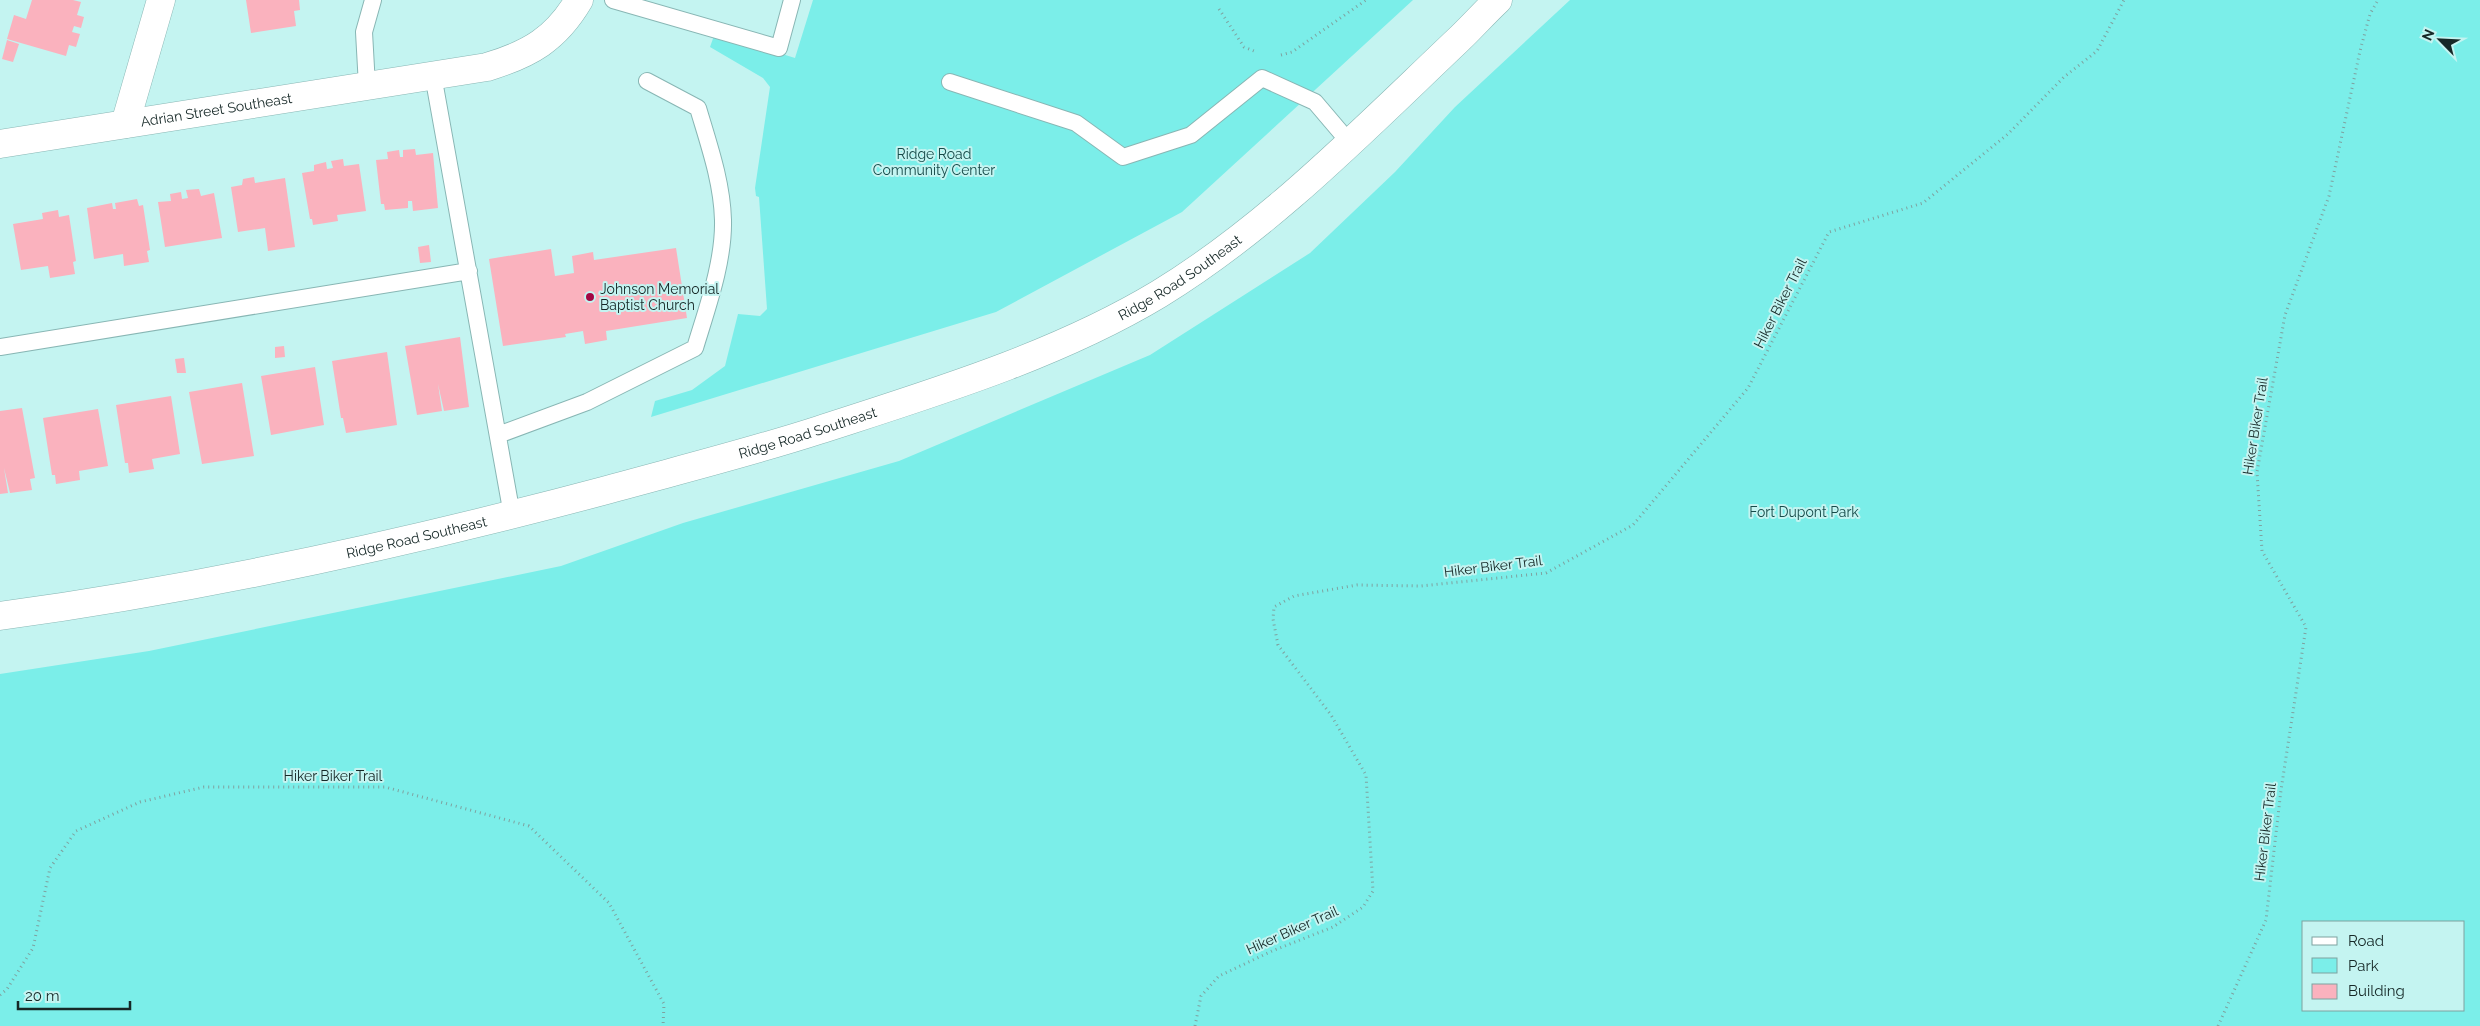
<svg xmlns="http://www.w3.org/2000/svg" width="2480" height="1026" font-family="Raleway,sans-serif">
  <rect width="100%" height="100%" fill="#c4f4f1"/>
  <path fill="#7beee9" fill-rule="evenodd" d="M813 0H1413L1182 212 996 312 651 417 655 401 692 390 725 366 738 314 760 316 767 309 759 197 756 196 755 188 770 87 763 78 710 47 715 33 795 58Z
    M1570 0H2480V1026H0V674L149 651 561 566 683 523 899 461 1150 355 1310 253 1395 172 1455 107ZM2304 922H2464V1010H2304Z"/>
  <path fill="#fab2be" d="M32 0H73L81 2 77 15 84 17 81 28 74 26 72 32 80 34 76 47 69 45 66 56 7 39 14 15 26 19Z
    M246 0H299L300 10 294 11 296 26 251 33Z
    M7 40 19 44 13 62 2 59Z
    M415 149 416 155 433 153 438 208 413 211 412 201H408V208L385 210 384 204H381L376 160 388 159 387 152 399 150 400 157H403V150Z
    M343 159 344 166 359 164 366 211 337 215 338 221 313 225 312 219H310L302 173 314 171V165L326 162 327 169 333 168 331 161Z
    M254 177 255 183 285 178 295 247 268 251 265 228 238 232 231 187 242 185 243 179Z
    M199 189 201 196 214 193 222 238 165 247 158 202 171 201 170 194 181 192 182 199 188 198 186 190Z
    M137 199 139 206 143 205 150 250 147 251 149 262 124 266 123 254 94 259 87 208 112 203 113 209H116L115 203Z
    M58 210 59 217 69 215 76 261 73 262 75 274 50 278 48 266 21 270 13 224 43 219 42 213Z
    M429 245 431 262 420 263 418 247Z
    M676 248 687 318 606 331 607 340 585 344 583 331 565 334 566 337 503 346 489 259 551 249 555 276 574 273 572 256 593 252 594 260Z
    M460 337 469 407 444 411 438 384 442 411 417 415 405 346Z
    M284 346 285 357 275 358V347Z
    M387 352 397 425 346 433 343 418H341L332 361Z
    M184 358 186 373H177L175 359Z
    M315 367 324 425 271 435 261 376Z
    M242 383 254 456 202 464 189 392Z
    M171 396 180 454 152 459 154 469 129 473 128 463H125L116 405Z
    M22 408 35 478 30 479 32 490 10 493 4 468 8 493 0 494V411Z
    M98 409 108 466 79 471 80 480 56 484 55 475H52L43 418Z"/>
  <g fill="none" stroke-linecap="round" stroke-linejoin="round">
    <g stroke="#88b6b4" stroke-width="18">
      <path id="lane" d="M613 0 779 48 792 0
        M433 75 512 515
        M950 82 1076 123 1123 157 1191 135 1262 78 1315 102 1349 142
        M367 86 364 32 373 0
        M0 347 469 271
        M498 435 587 402 695 348C707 308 724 262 723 220 722 182 709 145 698 108L647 81"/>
    </g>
    <g stroke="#88b6b4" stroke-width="29">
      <g id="street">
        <path d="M125 124 161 0"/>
        <path id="s1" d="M0 144 487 67C530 54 556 39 579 0"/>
      </g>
    </g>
    <g stroke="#88b6b4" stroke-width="29">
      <g id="secondary">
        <path id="s2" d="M0 616C204 588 404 544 603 491 675 471 748 453 819 430 933 393 1056 356 1159 294 1270 226 1363 130 1457 41 1471 28 1484 13 1498 0"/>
      </g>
    </g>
    <path stroke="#7ea2a0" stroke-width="3" stroke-dasharray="1 4" stroke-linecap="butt" d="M1219 9 1244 47 1254 51
      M1281 55 1292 52 1366 0
      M0 995 7 989 33 948 50 868 76 831 140 802 204 787H385L529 826 609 903 664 1004 663 1026
      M1195 1026 1201 996 1219 976 1272 951 1333 927 1363 907 1373 891 1366 775 1331 715 1278 645 1273 619 1274 607 1294 596 1357 585 1421 586 1546 573 1633 525 1748 388 1829 232 1923 203 2008 134 2064 77 2097 51 2124 0
      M2218 1026 2266 920 2281 790 2306 627 2262 551 2257 472 2285 315 2329 196 2360 51 2370 14 2378 0"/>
    <use href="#lane" stroke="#fff" stroke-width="16"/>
    <use href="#street" stroke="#fff" stroke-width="28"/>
    <use href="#secondary" stroke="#fff" stroke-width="28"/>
  </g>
  <circle fill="#a20744" stroke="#c4f4f1" stroke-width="2" cx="590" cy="297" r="5"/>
  <g text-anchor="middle" stroke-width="4" stroke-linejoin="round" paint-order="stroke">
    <g font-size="14" fill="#162827" stroke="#c4f4f1">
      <text dy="5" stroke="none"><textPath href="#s1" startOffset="219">Adrian Street Southeast</textPath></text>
      <text dy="5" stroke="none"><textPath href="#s2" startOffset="1234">Ridge Road Southeast</textPath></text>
      <text transform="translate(1780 303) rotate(-63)" y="5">Hiker Biker Trail</text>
      <text transform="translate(2255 426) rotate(-81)" y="5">Hiker Biker Trail</text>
      <text dy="5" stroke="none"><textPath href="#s2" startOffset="829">Ridge Road Southeast</textPath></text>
      <text dy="5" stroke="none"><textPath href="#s2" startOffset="424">Ridge Road Southeast</textPath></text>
      <text transform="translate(1493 566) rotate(-7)" y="5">Hiker Biker Trail</text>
      <text x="333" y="781">Hiker Biker Trail</text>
      <text transform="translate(2265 832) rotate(-83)" y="5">Hiker Biker Trail</text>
      <text transform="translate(1292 930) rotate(-24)" y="5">Hiker Biker Trail</text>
    </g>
    <g font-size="14" fill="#164a49" stroke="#c4f4f1">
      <text x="934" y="159">Ridge Road<tspan x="934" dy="16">Community Center</tspan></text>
      <text x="1804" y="517">Fort Dupont Park</text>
    </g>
    <g font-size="14" fill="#162827" stroke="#c4f4f1" text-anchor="start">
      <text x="600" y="294">Johnson Memorial<tspan x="600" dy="16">Baptist Church</tspan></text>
    </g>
  </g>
  <rect x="2302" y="921" width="162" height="90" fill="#c4f4f1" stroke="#7ea2a0"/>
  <rect x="2312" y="937" width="25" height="8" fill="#ffffff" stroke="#7ea2a0"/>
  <text x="2348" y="946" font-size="15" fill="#162827">Road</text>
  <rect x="2312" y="958" width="25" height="15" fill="#7beee9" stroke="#7ea2a0"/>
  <text x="2348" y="971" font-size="15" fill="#162827">Park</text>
  <rect x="2312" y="984" width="25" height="15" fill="#fab2be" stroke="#7ea2a0"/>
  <text x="2348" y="996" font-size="15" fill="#162827">Building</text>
  <g transform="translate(2440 40) rotate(294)" stroke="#c4f4f1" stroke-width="4" paint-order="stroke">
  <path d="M0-4L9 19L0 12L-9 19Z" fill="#162827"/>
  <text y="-8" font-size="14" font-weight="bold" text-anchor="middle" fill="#162827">N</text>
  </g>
  <path d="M18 1001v8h112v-8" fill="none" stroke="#162827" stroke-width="2.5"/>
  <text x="25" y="1001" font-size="15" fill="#162827" stroke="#c4f4f1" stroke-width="4" paint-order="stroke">20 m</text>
</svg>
